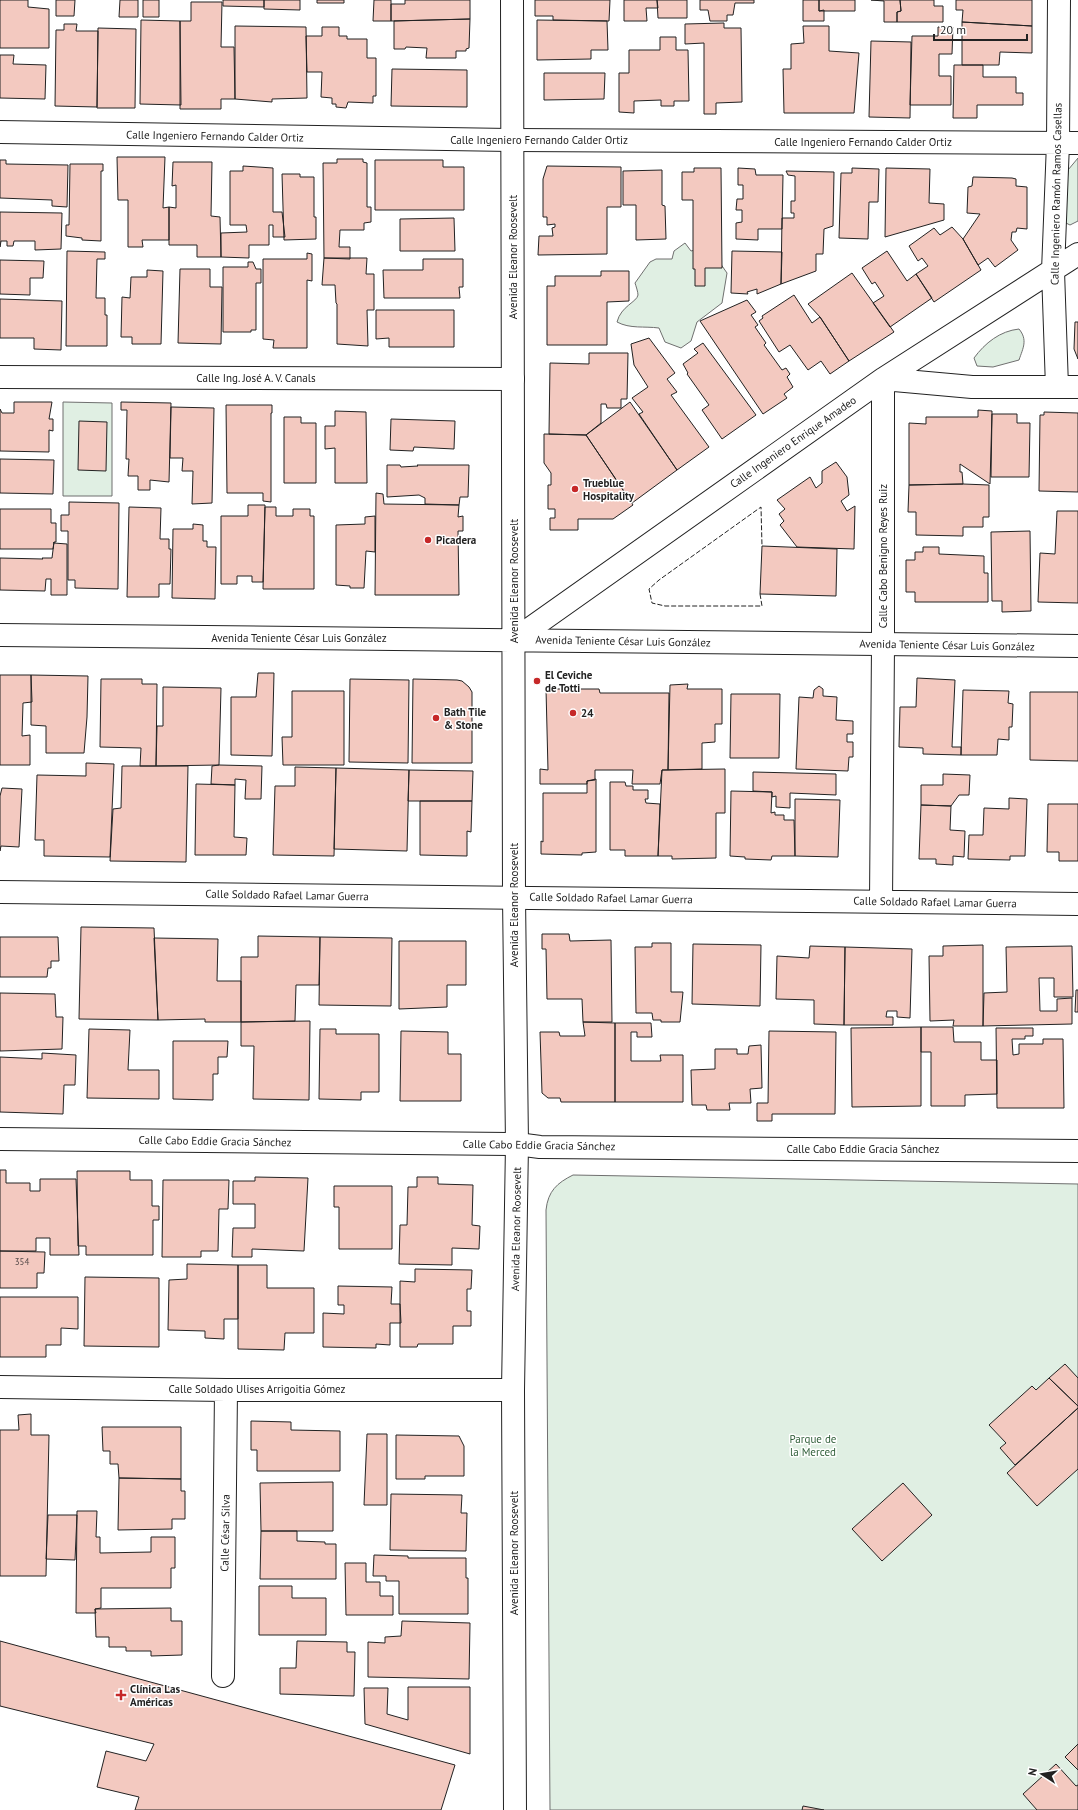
<svg xmlns="http://www.w3.org/2000/svg" width="1078" height="1810" font-family="'PT Sans',sans-serif">
  <rect width="100%" height="100%" fill="#fff"/>
  <path fill="#e0efe3" stroke="#6f6f6f" d="M1078 158V221L1070 225 1064 222 1068 170Z
    M685 243 691 251 703 248 720 263 727 273 722 303 697 322 691 341 681 348 665 342 659 328C644 326 630 329 617 322 621 306 637 302 638 295 638 292 636 286 635 283L650 262 656 259H672L674 251Z
    M1019 329C1028 340 1023 348 1019 360L993 367 977 366 974 358C985 343 1000 331 1019 329Z
    M63 402 112 403V496H63Z
    M573 1175 1078 1184V1810H550L546 1210C548 1191 557 1183 573 1175Z"/>
  <path fill="#f3c9c0" stroke="#222" d="M0 0H28V7L49 9V48H0Z
    M56 0H75L74 16H56Z
    M120 0H138V17H119Z
    M143 0H159V17H143Z
    M223 0H264V7L223 6Z
    M264 0H300V10L264 9Z
    M317 0H344V3H317Z
    M374 0H391V21H373Z
    M405 0H470V19L391 21V4H405Z
    M535 0H610L609 21 553 20V16H535Z
    M624 0H657L658 8H646L647 21H624Z
    M657 0H687V18H658Z
    M700 0H754V3H735L733 15H727V21H710L708 10H700Z
    M803 0H819V11L824 10V21H803Z
    M819 0H855V11H819Z
    M871 0H900L901 11 897 12V22H884V1Z
    M900 0H934V6H943V22H897V12L901 11Z
    M956 0H1032V26L962 22 963 10H956Z
    M191 2H222L221 47H234L235 99H221V109H180V21H191Z
    M470 19 469 48 466 49V51H456V58H426L427 48 406 47 405 49H394V21Z
    M141 20 180 21 181 105 140 104Z
    M537 20 607 21 608 50H591V59L537 60Z
    M962 22 1032 26V53L1000 52 999 65H962Z
    M724 23V28H741L742 102 716 103V114H704V43L685 44V24Z
    M64 24H77L76 31H98L97 107 55 106 56 30H64Z
    M235 26 306 27 307 98 272 99V102L235 99Z
    M803 26H829V51L859 53 854 113H784L783 69H791V44L804 43Z
    M322 27H339V36H347V39H367V58H376V96H373V103L348 102 346 108 336 107V104H332V98L321 97 322 72H307L306 36H322Z
    M938 27H953L952 54H939V76H951V105H910L912 36H938Z
    M98 28 136 29 135 108H97Z
    M660 37H676V50H688L689 101H674V106H661V100L634 101V113L619 112V73H629V50H660Z
    M871 41 911 42 910 118 869 117Z
    M0 55H14L13 64 46 65 45 99 0 98Z
    M954 65H983V77H1016V93H1023V105H977V118H953Z
    M392 69 467 70V107L391 106Z
    M544 73H605L604 99 544 100Z
    M117 157H165L163 208 169 207V240H142L143 247H128V200H118Z
    M337 159H363V162L367 163V207H371V222L364 223V230H340L339 247H350V259L324 258 323 163H337Z
    M0 160H6V164L68 165 67 207 52 206V200L0 198Z
    M375 160H443V167H464V210H375Z
    M173 162H212L211 216 220 217 221 257H197V245H169V207L176 208V185L172 186Z
    M70 164H103V171H101V241L82 240V238L66 236V225H69Z
    M243 166 273 168V212H282L285 237H273V225H269V245H249V258L221 257V233L247 232 246 225H230V171H243Z
    M547 166 621 167V207H607V254L538 255 539 236H553L552 228 555 227V224L547 225V217H543V179Z
    M694 168H721L722 268H705V286H695V269H693V200H682V172H694Z
    M738 168 755 169 756 175H783L782 229H758V240L736 239V223L742 222V210H736L737 199H743V185H738Z
    M852 168 879 169 878 202H869L868 239 839 238 841 173H852Z
    M886 168 930 169 929 203 944 204V220L885 237Z
    M662 170V205L665 206 666 239 636 240V205H623V171Z
    M786 171 834 172 833 226 824 229 823 254H816V271L781 284 782 218H794V213H791V201H795V176L788 175Z
    M282 174H300V177H314V217H316V239L284 240Z
    M973 177 1012 178 1016 179V186L1027 187V229L1017 228 1016 232H1012L1011 240 1018 250 995 267 988 258 978 265 963 239 980 214 967 213 968 187 972 186Z
    M0 212 62 213 61 249 35 250V241H14L13 246H7V241H1L0 247Z
    M454 218 455 251H400V219Z
    M952 227 963 239 981 270 934 302 916 274 928 266 922 258 918 261 909 246 934 228 940 235Z
    M67 251 105 252V259H97L96 298H105V315H107V346H66Z
    M732 251 782 252 781 284 757 294V289L747 292 748 294 731 293Z
    M887 251 907 281 916 274 932 298 890 327 873 303 884 296 875 282 872 284 862 268Z
    M307 253 312 254V281L307 280V348H273L274 340 263 339V259H307Z
    M324 258H367L366 274H374V310H367L368 346 337 344V304L336 303 335 285H322Z
    M423 259H463V287H459L460 298H384L383 270H423Z
    M0 260 44 261 43 278H30V295L0 294Z
    M248 262H253L256 269H261V283H256V330H251V332H223V267H248Z
    M180 269H210V287H222L221 344 178 343Z
    M147 270 163 271 161 344H132V337H121L122 297 130 298 131 277H147Z
    M601 271H629V301L607 302V345H547V286H555V276H601Z
    M852 273 894 332 849 361 820 317 808 304Z
    M794 295 812 323 820 317 849 361 830 374 821 361 808 370 790 345 779 352 759 321 763 318 762 316Z
    M0 299 62 301 61 350 34 349V338H0Z
    M747 300 756 312 751 315 758 325 755 327 766 343 764 345 782 370 786 368 790 374 787 377 793 387 784 394 787 398 763 414 700 321Z
    M376 310H454V347H389V338L376 339Z
    M1075 322H1078V359L1074 349Z
    M649 338 675 373 667 379 677 392 671 395 709 447 677 470 639 414 643 412 632 398 648 387 634 365 631 344Z
    M703 343 756 415 722 439 702 410 709 405 687 374 688 373 683 364 698 353 694 349Z
    M589 353H628L627 399H621V408H607L606 404H601V423L586 435 549 434 550 363 589 364Z
    M14 402H52L49 419H53V431L49 430V452L0 451V409L2 413H14Z
    M121 402 171 403 169 482 150 480V490H138V476H128L129 459H126L127 410H121Z
    M630 402 677 470 632 503 586 435Z
    M226 405H272V413H271V502L263 501V493H227Z
    M171 407 214 408 212 503 192 504 193 471H182L183 458H170Z
    M978 410 992 411 990 484 960 464V472H962L963 484 909 485V423L926 424V417H978Z
    M335 411 366 412 367 483H335V448L325 449V426H335Z
    M1044 412 1078 413V492L1039 491 1040 415H1044Z
    M992 414H1017V423H1030L1029 477H991Z
    M284 417H301V423H316V483H284Z
    M391 419 455 421 454 449 414 447 413 451 390 450Z
    M79 421 107 422 106 471 78 470Z
    M544 434 586 435 633 505 613 519H578V530H550V518H555V509H548V485H551V473L544 463Z
    M0 459 54 460 53 494 0 493Z
    M836 462 847 477 849 495 841 501 847 511 855 506 854 549 797 547 780 525 784 521 779 514 785 509 777 500 810 477 816 488 822 483V471Z
    M387 465H400L401 467 418 466 417 465H469L468 497H460L459 505 425 504V498L419 495 387 497Z
    M963 484 989 485V517H983V527H963V536L916 535V512H908L909 485Z
    M376 493 383 494 384 504 459 505 458 517 463 516V531H458L459 595H375Z
    M69 502 119 503 118 589 75 588V580H68V531H61V515H69Z
    M248 505H265L263 582H252V576H237V584H221V516H248Z
    M129 507 161 508 160 539H169V549H171L170 584H159V597H127Z
    M265 507H276V516H293V509H310V516H314V589H263Z
    M0 509H51V523H56V542H54L53 549H0Z
    M1057 511H1078V603L1038 602 1040 553 1055 554Z
    M375 516V552L366 551 364 588H350V586L336 585V525L365 524V517Z
    M193 524 203 525V541H207V547H216L215 599 172 598 173 529H193Z
    M1030 531 1031 611 1002 612V601H992L991 532Z
    M54 542V543L67 544V595H51V579H46L45 591 0 590V558L43 559 42 558H52Z
    M762 546 837 549 836 596 760 594Z
    M923 547H939V554L984 556V573H988V602H915V592H906V560H915V552H923Z
    M258 673H274L272 756 231 755V697H256Z
    M0 675H31L32 702 23 703 22 736 30 735V765H0Z
    M31 675 88 676 87 717 84 753H46V726L31 725Z
    M917 678 955 680 952 747H961V755L923 754V748L899 747 900 707H916Z
    M101 679H142V684H157L156 766H140L141 748 100 747Z
    M350 679 409 680 408 763 349 762Z
    M413 679 457 680 462 681 469 687 472 692V763H412Z
    M688 684 687 689H722V724H715V742L702 743V769L668 770 670 685Z
    M819 686 823 689V696L837 697 836 720 853 721V734H847V742H853V757H849L848 771 796 769 799 697 813 698 814 690Z
    M163 687 221 688 219 765 156 766 157 726H163Z
    M546 689H599L600 693H669L668 770H662L660 784H632L633 770H595V780L587 781V784H540V769L548 770Z
    M963 690 1009 691 1008 703 1013 704 1012 727H1009V740L998 739 997 755H961Z
    M292 691H344V765H283L282 737H292Z
    M1030 692H1078V761L1030 760Z
    M731 694H780L779 758H730Z
    M86 763 114 764 110 857 44 856V840H35L37 775 86 776Z
    M219 765 262 766 261 799H245L246 780 235 779V785L211 784 212 766Z
    M122 766H188L186 862 110 861 113 809 121 808Z
    M295 767 336 768 334 856 273 855 275 786H295Z
    M336 768 409 770 407 851 334 849Z
    M725 769V813H716V858L672 859V856H658L662 770Z
    M409 770 473 771 472 801H408Z
    M753 772 836 774V795L790 793V808L776 807V796L772 797V792L753 791Z
    M943 774 970 775 969 795H959L951 806 921 805V785H943Z
    M596 779V852L582 853V855L541 854V841L543 842V793H587V781Z
    M610 782H625L626 786H633V790H648V799H645L646 803 660 804 658 856H625V850H610Z
    M196 784 235 785 234 837 247 838 246 855H195Z
    M2 788 22 789 19 847 1 846 0 851V796Z
    M731 791 772 792 771 813 775 812V815H784V820H794L795 856H772L771 860 745 859V857L730 856Z
    M1009 798 1027 799 1025 856H1010V860L968 859 969 835H983L984 808 1009 809Z
    M795 799 840 800 838 857 795 856Z
    M420 801H472L471 832 467 831V856L420 855Z
    M1048 804H1078V861H1059V852H1047Z
    M921 805 951 806 950 830 965 831 964 857 953 856V865L936 864V859H919Z
    M81 927 154 928 158 1020 79 1019Z
    M542 934H569L570 941 611 940 612 1022H583L582 999H547L546 949H542Z
    M258 936 320 937 319 985H296L295 1021 241 1022V957H258Z
    M0 937H58L59 961H51V968H48L47 977H0Z
    M320 937 392 938 391 1006 319 1005Z
    M154 938 218 939 217 981H241V1022H205V1019L158 1020Z
    M399 941H466V985H447V1007L399 1009Z
    M652 943H671V992H683L680 1022H661V1020H653L652 1013H636L635 947H652Z
    M693 944 761 945 760 1006 692 1004Z
    M983 945V1026H953L954 1020 930 1021 929 956H943V946Z
    M810 946 845 947 844 1025 814 1024V1000L776 999 777 956 809 958Z
    M1072 946 1073 997H1054V978H1039L1040 1011H1057V999L1072 998V1024L983 1026 984 993 1007 992 1006 947Z
    M845 947 912 949 910 1018 897 1017V1011H887L886 1017H893V1025H844Z
    M1076 990H1078V1012H1075Z
    M0 993 55 994 56 1017H63L62 1049 0 1051Z
    M310 1021 309 1100 253 1099 254 1046H241V1022Z
    M583 1022 615 1023V1102H561L560 1098H548L542 1093 540 1032H559L560 1036H585Z
    M615 1023H651L652 1037H637V1032H631V1061H661L660 1055H683V1102H615Z
    M921 1027H953L954 1042H981V1060H997V1094L965 1095V1106H931V1052H921Z
    M921 1027V1106L852 1107 851 1028Z
    M996 1028H1033V1036H1025V1039H1012L1013 1055 1019 1054V1044H1043V1039H1063L1064 1108H997Z
    M89 1029 130 1030 128 1070H159V1099L87 1098Z
    M320 1029H336V1034H379V1092H361V1100L319 1099Z
    M401 1031 448 1032V1054H461V1101H400Z
    M769 1031 836 1032 835 1114H772V1121H757V1103H768Z
    M173 1041H228L227 1057H218V1074H213V1100L173 1099Z
    M761 1045 762 1088 750 1089 751 1103H729L730 1110H707L706 1105H692L691 1070 715 1069V1049H737V1054H748L749 1046Z
    M42 1053 76 1055 75 1085H64L63 1114 0 1112V1057L42 1059Z
    M0 1170H6V1183H30V1191H40V1179H76L79 1255H50V1238H36V1251H0Z
    M77 1171H130V1180H152V1206H159V1220H153V1255H86V1246H78Z
    M255 1177 308 1178 304 1251 252 1249V1257H232L233 1228H255V1204H233V1181H255Z
    M417 1177H438V1184L473 1185 472 1225 480 1226 479 1249 452 1248V1265L399 1264 400 1225H407L408 1187H417Z
    M163 1180H229L228 1209H219L218 1251H201V1257H162Z
    M334 1186H392V1249H339V1207H334Z
    M0 1251 45 1252 44 1273H37V1288H0Z
    M187 1264 238 1265V1319H224V1339L205 1338V1331L168 1330 169 1280 187 1279Z
    M238 1265H267V1288H314V1333H285L284 1350 238 1349Z
    M415 1269 472 1270 471 1289H467V1311H471V1326H453V1344H418L417 1347H400V1281L415 1282Z
    M85 1277 159 1278V1347L84 1346Z
    M338 1286 392 1287 391 1304H400L401 1323H390V1345L376 1344V1348L323 1347V1313L344 1314V1305H338Z
    M0 1297H78V1329L61 1328V1345H46V1357H0Z
    M1065 1364 1078 1378V1406L1049 1378Z
    M1049 1378 1078 1406V1408L1015 1465 1000 1448 1006 1443 989 1425 1032 1386 1036 1390Z
    M1078 1408V1469L1037 1506 1007 1473Z
    M31 1414V1435H49L46 1576H0V1430H19L18 1415Z
    M251 1421 291 1422V1430L340 1431V1471H257V1450H251Z
    M102 1427H181V1479L119 1478 118 1464H110V1451H103Z
    M367 1434H387V1505H364Z
    M396 1435 459 1436 464 1446V1476H425V1479H396Z
    M119 1478 181 1479V1491H185V1519H172V1529L118 1530Z
    M333 1482V1531H261L260 1483Z
    M903 1483 932 1515 882 1561 852 1529Z
    M391 1494 462 1495 461 1513H467L466 1551 390 1550Z
    M77 1511H97L96 1537H100V1553L151 1552V1537H175V1568H171V1588H101V1608L95 1609 96 1613H76Z
    M48 1515H77L75 1560 46 1559Z
    M261 1531H297V1541L325 1542V1544H336V1579H260Z
    M374 1555 408 1556V1558H466V1578H468V1614H399V1581H386V1576H373Z
    M345 1563H366V1582H380V1596H393V1615H346Z
    M259 1586H292V1598H326V1635H259Z
    M171 1608V1621H182V1655L151 1656V1651H126V1647H109V1637H96L95 1609Z
    M402 1621 470 1623 469 1679 368 1677V1642L385 1643V1637L401 1636Z
    M0 1641 455 1765 441 1810H135L139 1797 97 1787 106 1751 146 1761 154 1744 0 1706Z
    M297 1641 347 1642V1652H355L354 1696 280 1694V1668H296Z
    M408 1687H470V1754L365 1724 364 1688H388L387 1714 408 1720Z
    M1078 1744V1770L1065 1757Z
    M1056 1764 1076 1786 1078 1785V1810H1037L1023 1794Z
    M803 1806 824 1810H802Z"/>
  <g fill="none" stroke-linecap="round" stroke-linejoin="round">
    <g stroke="#222" stroke-width="24">
      <path id="street" d="M0 132 514 140 1078 143
        M0 377 513 379
        M1057 387 1053 271 1058 143 1059 0
        M514 640 883 379 1078 254
        M0 892 1078 904
        M881 902 883 645V379L972 387H1078
        M0 1139 517 1144 540 1147 1078 1151
        M0 1387 226 1390H513
        M223 1676 226 1390"/>
    </g>
    <g stroke="#222" stroke-width="24">
      <path id="secondary" d="M512 0 514 897 517 1144 513 1390 515 1810
        M0 635 1078 646"/>
    </g>
    <use href="#street" stroke="#fff" stroke-width="22"/>
    <use href="#secondary" stroke="#fff" stroke-width="22"/>
    <path stroke="#222" stroke-width="1" stroke-dasharray="5 2" stroke-linecap="butt" d="M760 594 762 606H665L652 603 649 589 659 580 761 507 762 546"/>
  </g>
  <g fill="#c62828" stroke="#fff" stroke-width="1.5">
    <circle cx="575" cy="489" r="4"/>
    <circle cx="428" cy="540" r="4"/>
    <circle cx="537" cy="681" r="4"/>
    <circle cx="573" cy="713" r="4"/>
    <circle cx="436" cy="718" r="4"/>
    <path d="M119 1689h4v4h4v4h-4v4h-4v-4h-4v-4h4z"/>
  </g>
  <g text-anchor="middle" stroke-width="3" stroke-linejoin="round" paint-order="stroke">
    <g font-size="9" fill="#564c4a">
      <text x="22" y="1265">354</text>
    </g>
    <g font-size="11" fill="#222" stroke="#fff">
      <text transform="translate(215 136) rotate(1)" y="4">Calle Ingeniero Fernando Calder Ortiz</text>
      <text x="539" y="144">Calle Ingeniero Fernando Calder Ortiz</text>
      <text x="863" y="146">Calle Ingeniero Fernando Calder Ortiz</text>
      <text transform="translate(1056 194) rotate(-89)" y="4">Calle Ingeniero Ramón Ramos Casellas</text>
      <text transform="translate(513 257) rotate(-90)" y="4">Avenida Eleanor Roosevelt</text>
      <text x="256" y="382">Calle Ing. José A. V. Canals</text>
      <text transform="translate(793 442) rotate(-35)" y="4">Calle Ingeniero Enrique Amadeo</text>
      <text transform="translate(883 556) rotate(-90)" y="4">Calle Cabo Benigno Reyes Ruiz</text>
      <text transform="translate(514 581) rotate(-90)" y="4">Avenida Eleanor Roosevelt</text>
      <text x="299" y="642">Avenida Teniente César Luis González</text>
      <text transform="translate(623 641) rotate(1)" y="4">Avenida Teniente César Luis González</text>
      <text transform="translate(947 645) rotate(1)" y="4">Avenida Teniente César Luis González</text>
      <text transform="translate(287 895) rotate(1)" y="4">Calle Soldado Rafael Lamar Guerra</text>
      <text transform="translate(611 898) rotate(1)" y="4">Calle Soldado Rafael Lamar Guerra</text>
      <text transform="translate(935 902) rotate(1)" y="4">Calle Soldado Rafael Lamar Guerra</text>
      <text transform="translate(514 905) rotate(-90)" y="4">Avenida Eleanor Roosevelt</text>
      <text transform="translate(215 1141) rotate(1)" y="4">Calle Cabo Eddie Gracia Sánchez</text>
      <text transform="translate(539 1145) rotate(1)" y="4">Calle Cabo Eddie Gracia Sánchez</text>
      <text x="863" y="1153">Calle Cabo Eddie Gracia Sánchez</text>
      <text transform="translate(516 1229) rotate(-89)" y="4">Avenida Eleanor Roosevelt</text>
      <text x="257" y="1393">Calle Soldado Ulises Arrigoitia Gómez</text>
      <text transform="translate(225 1533) rotate(-89)" y="4">Calle César Silva</text>
      <text transform="translate(514 1553) rotate(-90)" y="4">Avenida Eleanor Roosevelt</text>
    </g>
    <g font-size="11" font-weight="bold" fill="#222" stroke="#fff" text-anchor="start">
      <text x="583" y="487">Trueblue<tspan x="583" dy="13">Hospitality</tspan></text>
      <text x="436" y="544">Picadera</text>
      <text x="545" y="679">El Ceviche<tspan x="545" dy="13">de Totti</tspan></text>
      <text x="444" y="716">Bath Tile<tspan x="444" dy="13">&amp; Stone</tspan></text>
      <text x="581" y="717">24</text>
      <text x="130" y="1693">Clínica Las<tspan x="130" dy="13">Américas</tspan></text>
    </g>
    <g font-size="11" fill="#2f5e38" stroke="#fff">
      <text x="813" y="1443">Parque de<tspan x="813" dy="13">la Merced</tspan></text>
    </g>
  </g>
  <g transform="translate(1042 1774) rotate(282)" stroke="#ffffff" stroke-width="3" paint-order="stroke">
  <path d="M0-3L7 15L0 10L-7 15Z" fill="#222222"/>
  <text y="-6" font-size="11" font-weight="bold" text-anchor="middle" fill="#222222">N</text>
  </g>
  <path d="M934 34v6h93v-6" fill="none" stroke="#222222" stroke-width="2"/>
  <text x="940" y="34" font-size="12" fill="#222222" stroke="#ffffff" stroke-width="3" paint-order="stroke">20 m</text>
</svg>
